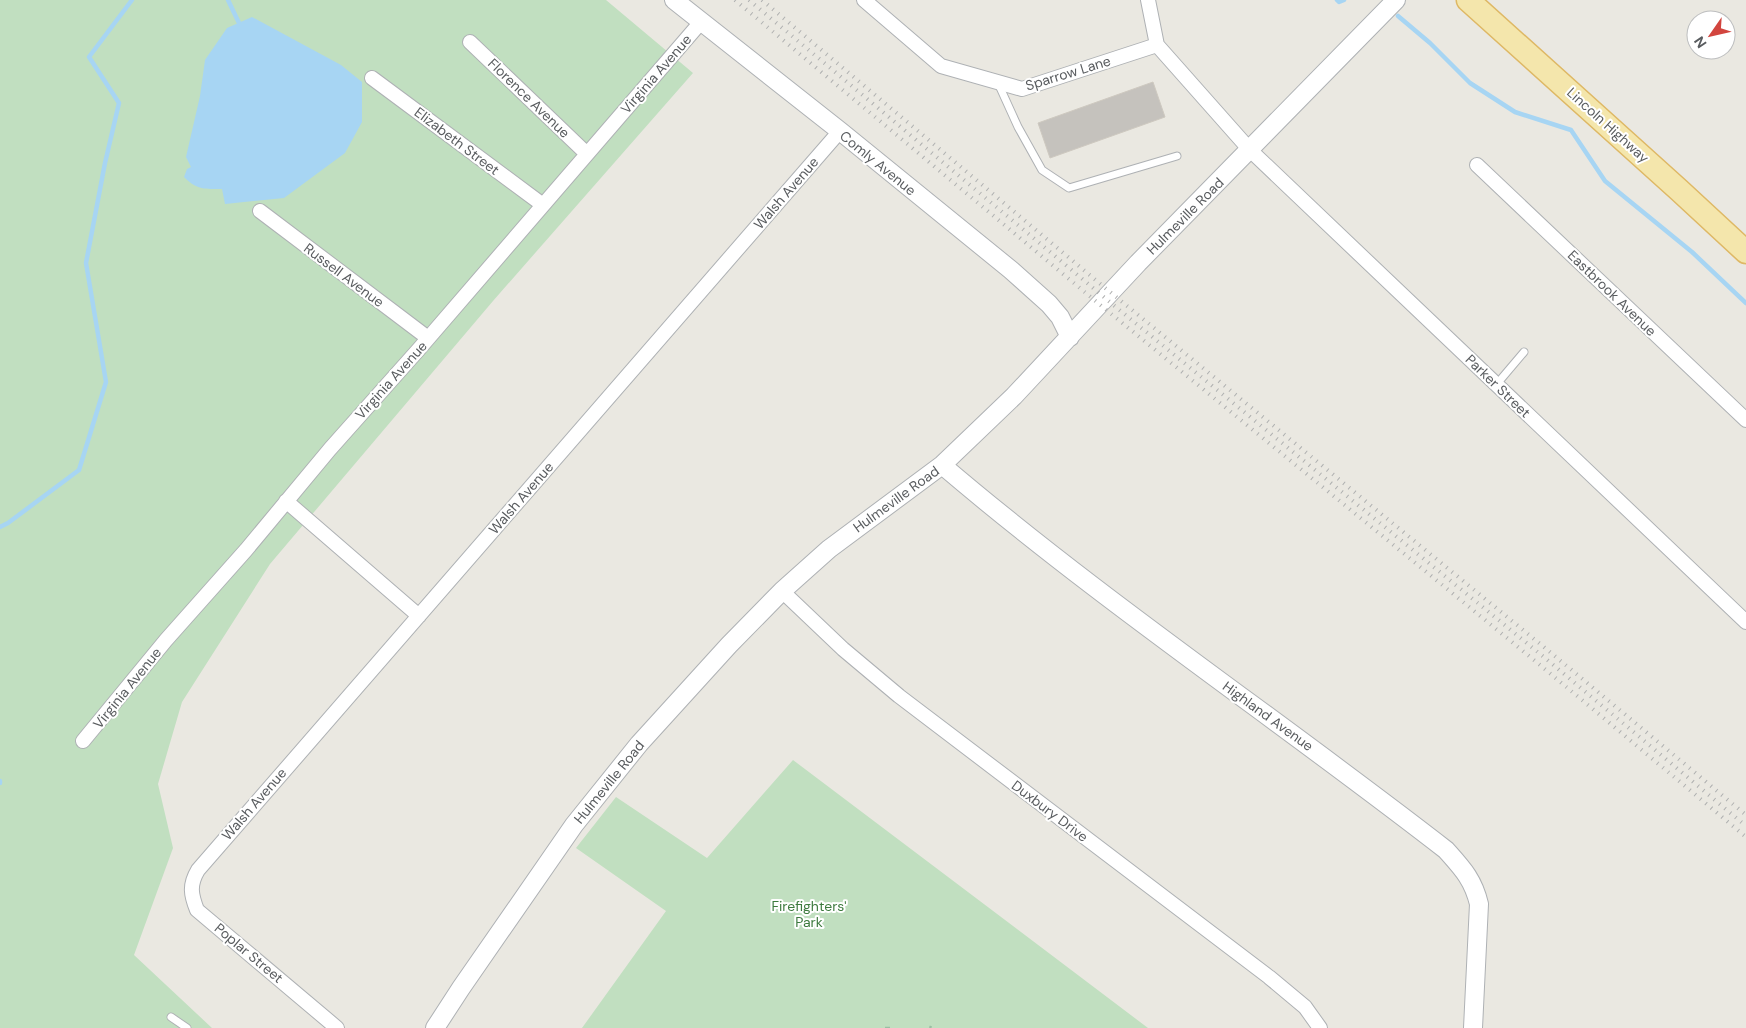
<svg xmlns="http://www.w3.org/2000/svg" width="1746" height="1028" font-family="'DM Sans',sans-serif">
  <rect width="100%" height="100%" fill="#eae8e1"/>
  <path fill="#c1dfc0" d="M0 0H606L693 73 493 301 270 564 182 702 158 784 173 848 134 955 212 1028H0Z
    M793 760 1148 1028H582L666 911 576 848 616 797 707 858Z"/>
  <path fill="#a7d5f3" d="M252 17 341 65 362 82V122L345 153 284 198 225 204 222 189C204 189 197 190 184 177L187 169 191 167 186 157 200 96 205 60 227 28Z"/>
  <g fill="none" stroke-linecap="round" stroke-linejoin="round">
    <path stroke="#a7d5f3" stroke-width="4.5" d="M228 0 239 23
      M1337 0 1339 2 1344 0
      M1398 16 1430 43 1470 83 1515 112 1571 130 1605 181 1692 252 1746 303
      M0 527 8 523 79 470 106 382 86 263 105 163 119 103 89 57 132 0
      M0 781V783"/>
  </g>
  <path fill="#c5c2bd" stroke="#cec9c0" d="M1153 82 1165 117 1050 158 1038 123Z"/>
  <g fill="none" stroke-linecap="round" stroke-linejoin="round">
    <g stroke="#aeb1b4" stroke-width="9">
      <path id="service" d="M998 83 1018 127 1042 170 1069 188 1177 156
        M1496 385 1524 352
        M171 1017 187 1028"/>
    </g>
    <g stroke="#aeb1b4" stroke-width="16">
      <path id="minor" d="M864 0 941 66 1022 89 1157 45 1250 150 1746 622
        M1148 0 1157 45
        M470 42 587 154
        M372 78 543 205
        M1477 165 1746 420
        M260 211 428 338
        M286 501 419 616
        M782 591 843 649 899 696 1269 977 1305 1007 1320 1028
        M83 741 166 640 246 550 330 449 419 349 701 22
        M337 1028 197 910C191 895 189 885 198 870L840 131"/>
    </g>
    <g stroke="#aeb1b4" stroke-width="20">
      <path id="tertiary" d="M674 0 840 131 1011 270 1049 304 1060 317 1070 337
        M942 465C1103 602 1279 720 1446 850 1462 868 1473 879 1479 904L1473 1028
        M435 1028 461 988 574 825 639 744 729 645 782 591 829 549 942 465 1014 396 1138 263 1396 0"/>
    </g>
    <g stroke="#deb865" stroke-width="25">
      <path id="primary" d="M1468 0 1679 190 1746 252"/>
    </g>
    <path stroke="#9abfa3" stroke-width="2.5" stroke-dasharray="5 2.5" stroke-linecap="butt" d="M885 1028H892
      M930 1028 931 1026"/>
    <use href="#service" stroke="#fff" stroke-width="7"/>
    <use href="#minor" stroke="#fff" stroke-width="14"/>
    <use href="#tertiary" stroke="#fff" stroke-width="18"/>
    <use href="#primary" stroke="#f4e6ac" stroke-width="22"/>
    <path stroke="#afb0b0" stroke-width="4" stroke-dasharray="1 6" stroke-linecap="butt" d="M735 0 1093 299 1540 665 1746 837
      M749 0 1117 308 1545 658 1746 826
      M762 0 1104 287 1550 652 1746 815"/>
  </g>
  <g text-anchor="middle" stroke-width="4" stroke-linejoin="round" paint-order="stroke">
    <g font-size="14" fill="#595c5f" stroke="#fff">
      <text transform="translate(1068 73) rotate(-17)" y="5">Sparrow Lane</text>
      <text transform="translate(656 74) rotate(-49)" y="5">Virginia Avenue</text>
      <text transform="translate(529 98) rotate(44)" y="5">Florence Avenue</text>
      <text transform="translate(1608 125) rotate(42)" y="5">Lincoln Highway</text>
      <text transform="translate(457 141) rotate(37)" y="5">Elizabeth Street</text>
      <text transform="translate(878 163) rotate(39)" y="5">Comly Avenue</text>
      <text transform="translate(786 193) rotate(-49)" y="5">Walsh Avenue</text>
      <text transform="translate(1185 216) rotate(-45)" y="5">Hulmeville Road</text>
      <text transform="translate(344 275) rotate(37)" y="5">Russell Avenue</text>
      <text transform="translate(1612 293) rotate(44)" y="5">Eastbrook Avenue</text>
      <text transform="translate(391 380) rotate(-48)" y="5">Virginia Avenue</text>
      <text transform="translate(1498 386) rotate(44)" y="5">Parker Street</text>
      <text transform="translate(521 498) rotate(-49)" y="5">Walsh Avenue</text>
      <text transform="translate(896 499) rotate(-36)" y="5">Hulmeville Road</text>
      <text transform="translate(127 688) rotate(-51)" y="5">Virginia Avenue</text>
      <text transform="translate(1268 716) rotate(36)" y="5">Highland Avenue</text>
      <text transform="translate(609 782) rotate(-51)" y="5">Hulmeville Road</text>
      <text transform="translate(254 804) rotate(-49)" y="5">Walsh Avenue</text>
      <text transform="translate(1050 811) rotate(37)" y="5">Duxbury Drive</text>
      <text transform="translate(249 953) rotate(40)" y="5">Poplar Street</text>
    </g>
    <g font-size="14" fill="#3d7a3e" stroke="#fff">
      <text x="809" y="911">Firefighters'<tspan x="809" dy="16">Park</tspan></text>
    </g>
  </g>
  <g transform="translate(1711 35) rotate(236)"><circle r="24" fill="#ffffff" stroke="#bdbebf"/>
  <path d="M0-4L9 19L0 12L-9 19Z" fill="#d2453e"/>
  <text y="-8" font-size="14" font-weight="bold" text-anchor="middle" fill="#595c5f">N</text>
  </g>
</svg>
